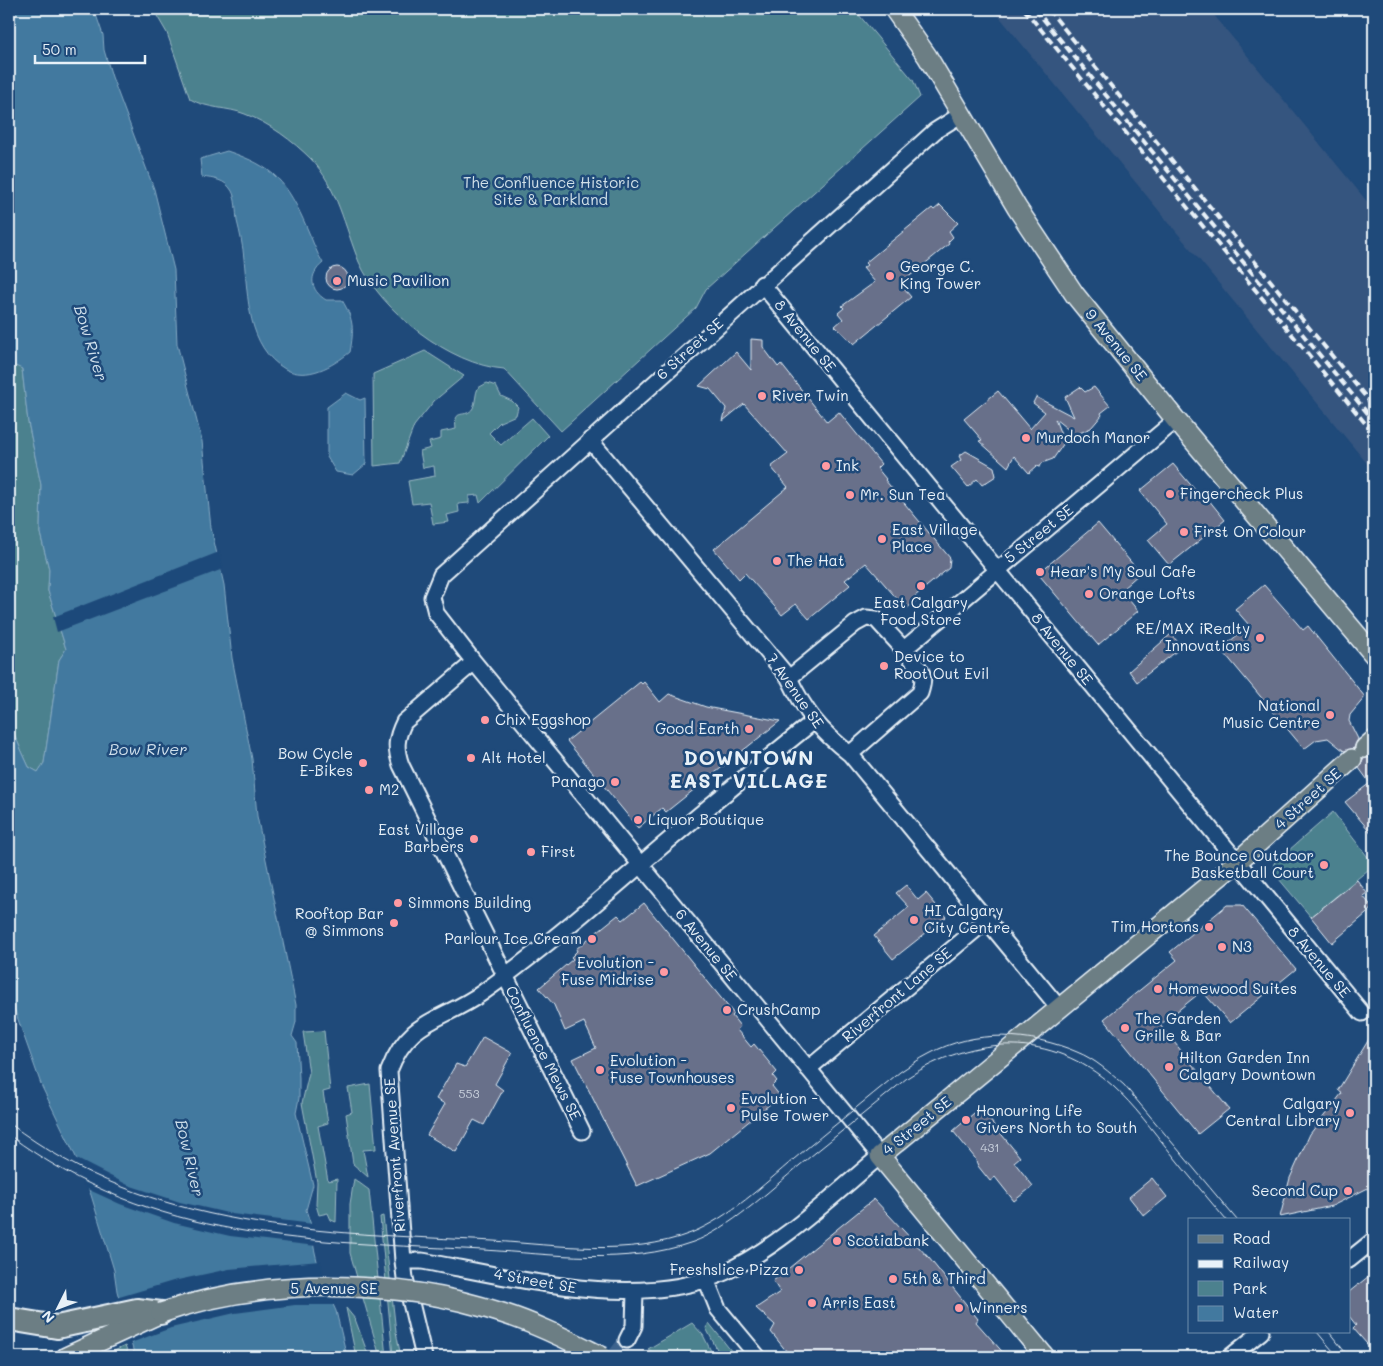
<svg xmlns="http://www.w3.org/2000/svg" width="1383" height="1366" font-family="Mali,sans-serif">
  <rect width="100%" height="100%" fill="#1f4a7a"/>
  <filter id="ink" filterUnits="userSpaceOnUse"><feTurbulence type="fractalNoise" baseFrequency=".02" numOctaves="2"/><feDisplacementMap in="SourceGraphic" scale="10" xChannelSelector="R" yChannelSelector="G"/><feConvolveMatrix kernelMatrix="1 2 1 2 8 2 1 2 1" color-interpolation-filters="sRGB"/></filter>
  <g filter="url(#ink)">
    <path fill="#35557f" d="M993 9H1209L1374 210V472Z"/>
    <path fill="#4c818e" stroke="#9ab9c3" d="M153 9H854L913 80 920 97 706 289 696 308 561 431 504 369C450 365 381 311 359 262 345 228 337 186 311 159 293 141 269 123 245 114 228 107 207 109 190 99L167 33Z
      M9 296 22 369 28 422 41 485 40 533 49 569 48 591 66 649 59 660 44 763 38 772 29 767 9 723Z
      M425 351 464 376 434 401 414 426 400 463 374 466 373 374Z
      M487 383 496 386 501 396 512 401 518 407 516 415 500 422 489 433 501 445 532 418 548 436 480 503 478 495 469 496V503L458 504 459 512 447 515 449 522 433 524 429 502 412 504 408 481 435 476 434 466 423 468 420 451 431 448 429 442 441 439V432L456 429C453 406 466 420 473 408 476 402 475 394 478 388Z
      M1333 812 1374 865 1311 917 1273 872 1274 863Z
      M324 1031 330 1090 323 1092 328 1123 318 1126 328 1181 337 1179 336 1222 331 1220 328 1213 319 1215 316 1205 317 1182 302 1103 309 1073 303 1032Z
      M370 1084 376 1149 363 1150 368 1177 353 1164 346 1114 352 1112 348 1088Z
      M354 1179 369 1190 386 1357H380L350 1253V1204Z
      M383 1216 396 1332 401 1357H393L380 1217Z
      M346 1308 355 1319 369 1357H356Z
      M692 1323 703 1335 714 1357H661L648 1349Z
      M709 1323 736 1357H721L706 1328Z
      M125 1346 129 1357H101Z"/>
    <path fill="#42799f" stroke="#84a9c3" d="M9 9H94L103 35 104 50 112 77 154 189 174 270 177 344 202 441 211 528 224 585 232 658 252 759 257 816 296 1005V1022L292 1036 297 1043 299 1078V1098L296 1113 313 1185 306 1210 312 1228 314 1248 321 1278 336 1311 347 1357H135L117 1291 114 1270 91 1195 75 1155 42 1087 9 994V723L29 767 38 772 44 763 59 660 66 649 48 591 49 569 40 533 41 485 28 422 22 369 9 363V316L13 312 9 296Z
      M227 151C275 167 287 182 307 228 312 239 316 252 323 263 308 275 310 290 326 300H342C354 320 354 329 350 352 333 366 307 381 285 369 247 347 248 296 244 259 243 246 240 233 237 221 236 212 236 198 232 191 225 179 214 179 202 177L200 159Z
      M346 393 360 400 365 398 366 464 353 475 336 472 327 457V407Z"/>
    <path fill="#1f4a7a" d="M219 552 223 569 57 632 53 617Z
      M73 1157 128 1185 180 1202 232 1214 313 1224 316 1246 230 1236 174 1223 120 1204 85 1188Z
      M320 1261 324 1277 336 1305H295L235 1313 171 1328 128 1344 116 1298 173 1281 229 1269Z"/>
    <path fill="#676f8a" stroke="#e8f1f8" d="M940 205 958 223 949 231 953 237 948 242 949 244 900 284 911 297 854 344 835 326 843 319 838 313 844 308 842 306 875 282 863 268 867 265 865 263 932 208 934 210Z
      M326 278a11 11 0 1 1 22 0a11 11 0 1 1-22 0Z
      M751 339 763 340V347L778 367 781 364 827 422 839 412 881 464 877 468 886 479 885 480 950 558 949 568 915 596 918 599 906 609 866 563 845 580 850 585 809 619 796 604 782 615 745 573 739 579 714 549 788 487 771 467 788 454 744 404 723 421 726 408 710 389 699 386 736 352 751 370Z
      M1080 387 1085 392 1094 387 1110 406 1101 413 1102 415 1091 428 1075 435 1055 419 1064 443 1053 459 1042 463 1040 467 1037 466 1029 473 1014 456 1008 467 979 441 982 440 964 419 998 391 1030 429 1045 412 1033 403 1036 397 1074 417 1065 397Z
      M966 451 994 467 996 476 982 485 977 479 968 487 951 467 961 460 959 456Z
      M1173 464 1201 497 1204 494 1225 520 1169 565 1148 540 1167 524 1140 491Z
      M1098 523 1140 573 1121 590 1138 611 1098 645 1040 576 1041 571Z
      M1264 585 1303 630 1308 626 1365 697 1350 715 1349 721 1358 739 1354 748 1344 751 1328 738 1316 740 1304 749 1221 649 1249 625 1235 609Z
      M1171 634 1182 647 1137 682 1129 671Z
      M640 682 642 684 644 682 660 702 669 694 706 707 780 721 666 812 662 808 638 828 567 741Z
      M1372 757 1374 759V836L1345 802 1370 783 1359 768 1363 759Z
      M1357 880 1367 893 1363 896 1373 908 1332 943 1311 917Z
      M906 885 918 900 926 893 946 917 893 959 874 936 909 907 896 893Z
      M644 903 734 1014 732 1016 740 1026 737 1030 751 1047 754 1044 777 1072 773 1076 777 1081 772 1086 780 1096 710 1153 637 1186 573 1059 596 1048 584 1022 565 1031 554 1005 539 988 573 959 571 957 577 951 576 949 588 939 618 915 623 920Z
      M1227 905H1242L1296 969 1230 1023 1202 991 1160 1025 1229 1109 1198 1134 1104 1019 1177 960 1170 952Z
      M1374 1031V1185L1332 1206 1280 1217 1290 1178 1310 1134 1342 1093 1338 1090Z
      M483 1037 512 1053 495 1084 503 1090 484 1125 474 1120 456 1152 427 1135 445 1104 436 1099 456 1064 465 1067Z
      M980 1108 1020 1157 1014 1162 1033 1186 1014 1201 995 1177 990 1181 978 1166 975 1158 953 1131Z
      M1152 1178 1167 1197 1144 1216 1129 1197Z
      M874 1199 929 1258 978 1319 976 1322 1007 1357H791L771 1332 775 1325 756 1308 780 1292 773 1281Z
      M1374 1272V1352L1353 1328 1356 1325 1349 1316V1292Z"/>
    <g fill="none" stroke-linecap="round" stroke-linejoin="round">
      <path stroke="#3d638d" stroke-width="15" stroke-dasharray="15 8" stroke-linecap="butt" d="M614 1357 627 1340"/>
      <g stroke="#e8f1f8" stroke-width="19">
        <path id="minor" d="M762 284 1362 1013
          M590 440 789 678C805 712 820 731 850 754L1060 1009
          M903 650 1176 420
          M474 662 404 722C396 738 395 748 401 765L582 1131
          M789 678 855 624 866 618 876 619C887 632 916 660 922 674 924 680 922 687 920 693L850 754
          M808 1069 986 921
          M1349 1260 1374 1240
          M403 1261H422C510 1277 641 1312 725 1272 782 1245 831 1197 880 1156L474 662 436 613 432 597 441 575 935 131 962 114
          M706 1279 718 1309 758 1357
          M627 1340 634 1326 635 1291
          M424 1357 405 1278 403 1261 389 1071C409 1018 441 1022 482 993 545 948 603 897 661 847 712 804 763 762 814 721
          M1230 1357 1261 1332"/>
      </g>
      <g stroke="#e8f1f8" stroke-width="22">
        <path id="major" d="M894 9 927 56 1017 208 1075 295 1176 420 1374 655
          M1365 748 1374 740
          M66 1357 161 1313
          M1045 1357 880 1156 1237 862 1352 759"/>
      </g>
      <g stroke="#e8f1f8" stroke-width="26">
        <path id="highway" d="M9 1319 57 1327 137 1310 161 1313"/>
      </g>
      <use href="#minor" stroke="#1f4a7a" stroke-width="15"/>
      <use href="#major" stroke="#6c7e84" stroke-width="19"/>
      <use href="#highway" stroke="#6c7e84" stroke-width="22"/>
      <path stroke="#e8f1f8" stroke-width="1" d="M9 1123C153 1233 321 1232 493 1241 558 1245 629 1257 691 1233 730 1217 763 1185 794 1159 829 1130 864 1101 900 1072 909 1066 919 1059 929 1054 974 1029 1031 1032 1077 1052 1095 1059 1110 1073 1124 1085L1237 1220
        M9 1135C154 1243 311 1241 483 1250 553 1254 625 1266 693 1242 729 1229 770 1190 800 1165 836 1136 872 1107 907 1078 974 1034 1051 1031 1113 1086 1135 1106 1152 1130 1170 1152 1188 1175 1207 1197 1226 1220
        M1317 1332 1338 1357
        M1329 1332 1349 1357"/>
      <path stroke="#e8f1f8" stroke-width="4" stroke-dasharray="8 4" stroke-linecap="butt" d="M1024 9 1374 434
        M1035 9 1374 421
        M1048 9 1374 407"/>
      <g stroke="#e8f1f8" stroke-width="22" stroke-linecap="butt">
        <path id="major-bridge" d="M161 1313C264 1277 398 1278 502 1313 537 1324 570 1341 603 1357"/>
      </g>
      <use href="#major-bridge" stroke="#6c7e84" stroke-width="19"/>
    </g>
  </g>
  <g fill="#ff9aa2" stroke="#1f4a7a" stroke-width="2">
    <circle cx="890" cy="276" r="5"/>
    <circle cx="337" cy="281" r="5"/>
    <circle cx="762" cy="396" r="5"/>
    <circle cx="1026" cy="438" r="5"/>
    <circle cx="826" cy="466" r="5"/>
    <circle cx="1170" cy="494" r="5"/>
    <circle cx="850" cy="495" r="5"/>
    <circle cx="1184" cy="532" r="5"/>
    <circle cx="882" cy="539" r="5"/>
    <circle cx="777" cy="561" r="5"/>
    <circle cx="1040" cy="572" r="5"/>
    <circle cx="921" cy="586" r="5"/>
    <circle cx="1089" cy="594" r="5"/>
    <circle cx="1260" cy="638" r="5"/>
    <circle cx="884" cy="666" r="5"/>
    <circle cx="1330" cy="715" r="5"/>
    <circle cx="485" cy="720" r="5"/>
    <circle cx="749" cy="729" r="5"/>
    <circle cx="471" cy="758" r="5"/>
    <circle cx="363" cy="763" r="5"/>
    <circle cx="615" cy="782" r="5"/>
    <circle cx="369" cy="790" r="5"/>
    <circle cx="638" cy="820" r="5"/>
    <circle cx="474" cy="839" r="5"/>
    <circle cx="531" cy="852" r="5"/>
    <circle cx="1324" cy="865" r="5"/>
    <circle cx="398" cy="903" r="5"/>
    <circle cx="914" cy="920" r="5"/>
    <circle cx="394" cy="923" r="5"/>
    <circle cx="1209" cy="927" r="5"/>
    <circle cx="592" cy="939" r="5"/>
    <circle cx="1222" cy="947" r="5"/>
    <circle cx="664" cy="972" r="5"/>
    <circle cx="1158" cy="989" r="5"/>
    <circle cx="727" cy="1010" r="5"/>
    <circle cx="1125" cy="1028" r="5"/>
    <circle cx="1169" cy="1067" r="5"/>
    <circle cx="600" cy="1070" r="5"/>
    <circle cx="731" cy="1108" r="5"/>
    <circle cx="1350" cy="1113" r="5"/>
    <circle cx="966" cy="1120" r="5"/>
    <circle cx="1348" cy="1191" r="5"/>
    <circle cx="837" cy="1241" r="5"/>
    <circle cx="799" cy="1270" r="5"/>
    <circle cx="893" cy="1279" r="5"/>
    <circle cx="812" cy="1303" r="5"/>
    <circle cx="959" cy="1308" r="5"/>
  </g>
  <g text-anchor="middle" stroke-width="5" stroke-linejoin="round" paint-order="stroke">
    <g font-size="12" fill="#c8d0dc">
      <text x="469" y="1098">553</text>
      <text x="990" y="1152">431</text>
    </g>
    <g font-size="15" fill="#d1e0e8" stroke="#1f4a7a">
      <text x="551" y="188">The Confluence Historic<tspan x="551" dy="17">Site &amp; Parkland</tspan></text>
    </g>
    <g font-size="15" fill="#e8f1f8" stroke="#1f4a7a" text-anchor="start">
      <text x="900" y="272">George C.<tspan x="900" dy="17">King Tower</tspan></text>
      <text x="347" y="286">Music Pavilion</text>
      <text x="772" y="401">River Twin</text>
      <text x="1036" y="443">Murdoch Manor</text>
      <text x="836" y="471">Ink</text>
      <text x="1180" y="499">Fingercheck Plus</text>
      <text x="860" y="500">Mr. Sun Tea</text>
      <text x="892" y="535">East Village<tspan x="892" dy="17">Place</tspan></text>
      <text x="1194" y="537">First On Colour</text>
      <text x="787" y="566">The Hat</text>
      <text x="1050" y="577">Hear's My Soul Cafe</text>
      <text x="1099" y="599">Orange Lofts</text>
      <text x="921" y="608" text-anchor="middle">East Calgary<tspan x="921" dy="17">Food Store</tspan></text>
      <text x="1250" y="634" text-anchor="end">RE/MAX iRealty<tspan x="1250" dy="17">Innovations</tspan></text>
      <text x="894" y="662">Device to<tspan x="894" dy="17">Root Out Evil</tspan></text>
      <text x="1320" y="711" text-anchor="end">National<tspan x="1320" dy="17">Music Centre</tspan></text>
      <text x="495" y="725">Chix Eggshop</text>
      <text x="739" y="734" text-anchor="end">Good Earth</text>
      <text x="353" y="759" text-anchor="end">Bow Cycle<tspan x="353" dy="17">E-Bikes</tspan></text>
      <text x="481" y="763">Alt Hotel</text>
      <text x="605" y="787" text-anchor="end">Panago</text>
      <text x="379" y="795">M2</text>
      <text x="648" y="825">Liquor Boutique</text>
      <text x="464" y="835" text-anchor="end">East Village<tspan x="464" dy="17">Barbers</tspan></text>
      <text x="541" y="857">First</text>
      <text x="1314" y="861" text-anchor="end">The Bounce Outdoor<tspan x="1314" dy="17">Basketball Court</tspan></text>
      <text x="408" y="908">Simmons Building</text>
      <text x="924" y="916">HI Calgary<tspan x="924" dy="17">City Centre</tspan></text>
      <text x="384" y="919" text-anchor="end">Rooftop Bar<tspan x="384" dy="17">@ Simmons</tspan></text>
      <text x="1199" y="932" text-anchor="end">Tim Hortons</text>
      <text x="582" y="944" text-anchor="end">Parlour Ice Cream</text>
      <text x="1232" y="952">N3</text>
      <text x="654" y="968" text-anchor="end">Evolution -<tspan x="654" dy="17">Fuse Midrise</tspan></text>
      <text x="1168" y="994">Homewood Suites</text>
      <text x="737" y="1015">CrushCamp</text>
      <text x="1135" y="1024">The Garden<tspan x="1135" dy="17">Grille &amp; Bar</tspan></text>
      <text x="1179" y="1063">Hilton Garden Inn<tspan x="1179" dy="17">Calgary Downtown</tspan></text>
      <text x="610" y="1066">Evolution -<tspan x="610" dy="17">Fuse Townhouses</tspan></text>
      <text x="741" y="1104">Evolution -<tspan x="741" dy="17">Pulse Tower</tspan></text>
      <text x="1340" y="1109" text-anchor="end">Calgary<tspan x="1340" dy="17">Central Library</tspan></text>
      <text x="976" y="1116">Honouring Life<tspan x="976" dy="17">Givers North to South</tspan></text>
      <text x="1338" y="1196" text-anchor="end">Second Cup</text>
      <text x="847" y="1246">Scotiabank</text>
      <text x="789" y="1275" text-anchor="end">Freshslice Pizza</text>
      <text x="903" y="1284">5th &amp; Third</text>
      <text x="822" y="1308">Arris East</text>
      <text x="969" y="1313">Winners</text>
    </g>
    <g font-size="15" fill="#e8f1f8" stroke="#1f4a7a">
      <text transform="translate(805 336) rotate(51)" y="5">8 Avenue SE</text>
      <text transform="translate(1116 345) rotate(51)" y="5">9 Avenue SE</text>
      <text transform="translate(690 349) rotate(-42)" y="5">6 Street SE</text>
      <text transform="translate(1039 534) rotate(-39)" y="5">5 Street SE</text>
      <text transform="translate(1062 649) rotate(51)" y="5">8 Avenue SE</text>
      <text transform="translate(795 691) rotate(55)" y="5">7 Avenue SE</text>
      <text transform="translate(1308 799) rotate(-42)" y="5">4 Street SE</text>
      <text transform="translate(706 945) rotate(51)" y="5">6 Avenue SE</text>
      <text transform="translate(1319 962) rotate(50)" y="5">8 Avenue SE</text>
      <text transform="translate(897 995) rotate(-40)" y="5">Riverfront Lane SE</text>
      <text transform="translate(543 1053) rotate(63)" y="5">Confluence Mews SE</text>
      <text transform="translate(917 1126) rotate(-39)" y="5">4 Street SE</text>
      <text transform="translate(395 1155) rotate(-94)" y="5">Riverfront Avenue SE</text>
      <text transform="translate(535 1281) rotate(10)" y="5">4 Street SE</text>
      <text x="334" y="1294">5 Avenue SE</text>
    </g>
    <g font-size="16" font-style="italic" fill="#cfdfeb" stroke="#1f4a7a">
      <text transform="translate(91 343) rotate(73)" y="6">Bow River</text>
      <text x="148" y="755">Bow River</text>
      <text transform="translate(190 1158) rotate(77)" y="6">Bow River</text>
    </g>
    <g font-size="20" font-weight="bold" letter-spacing="1" fill="#e8f1f8" stroke="#1f4a7a">
      <text x="749" y="765">DOWNTOWN<tspan x="749" dy="23">EAST VILLAGE</tspan></text>
    </g>
  </g>
  <rect width="1383" height="1366" fill="none" stroke="#1f4a7a" stroke-width="30"/>
  <rect x="15" y="15" width="1353" height="1336" fill="none" stroke="#e8f1f8" stroke-width="2" filter="url(#ink)"/>
  <rect x="1188" y="1218" width="162" height="115" fill="#1f4a7a" stroke="#6f8dac"/>
  <rect x="1198" y="1235" width="25" height="8" fill="#6c7e84" stroke="#6f8dac"/>
  <text x="1233" y="1244" font-size="15" fill="#e8f1f8">Road</text>
  <rect x="1198" y="1260" width="25" height="8" fill="#e8f1f8" stroke="#6f8dac"/>
  <text x="1233" y="1268" font-size="15" fill="#e8f1f8">Railway</text>
  <rect x="1198" y="1281" width="25" height="15" fill="#4c818e" stroke="#6f8dac"/>
  <text x="1233" y="1294" font-size="15" fill="#e8f1f8">Park</text>
  <rect x="1198" y="1306" width="25" height="15" fill="#42799f" stroke="#6f8dac"/>
  <text x="1233" y="1318" font-size="15" fill="#e8f1f8">Water</text>
  <g transform="translate(58 1308) rotate(228)" stroke="#1f4a7a" stroke-width="4" paint-order="stroke">
  <path d="M0-4L9 19L0 12L-9 19Z" fill="#e8f1f8"/>
  <text y="-8" font-size="14" font-weight="bold" text-anchor="middle" fill="#e8f1f8">N</text>
  </g>
  <path d="M35 55v8h110v-8" fill="none" stroke="#e8f1f8" stroke-width="2.5"/>
  <text x="42" y="55" font-size="15" fill="#e8f1f8" stroke="#1f4a7a" stroke-width="4" paint-order="stroke">50 m</text>
</svg>
